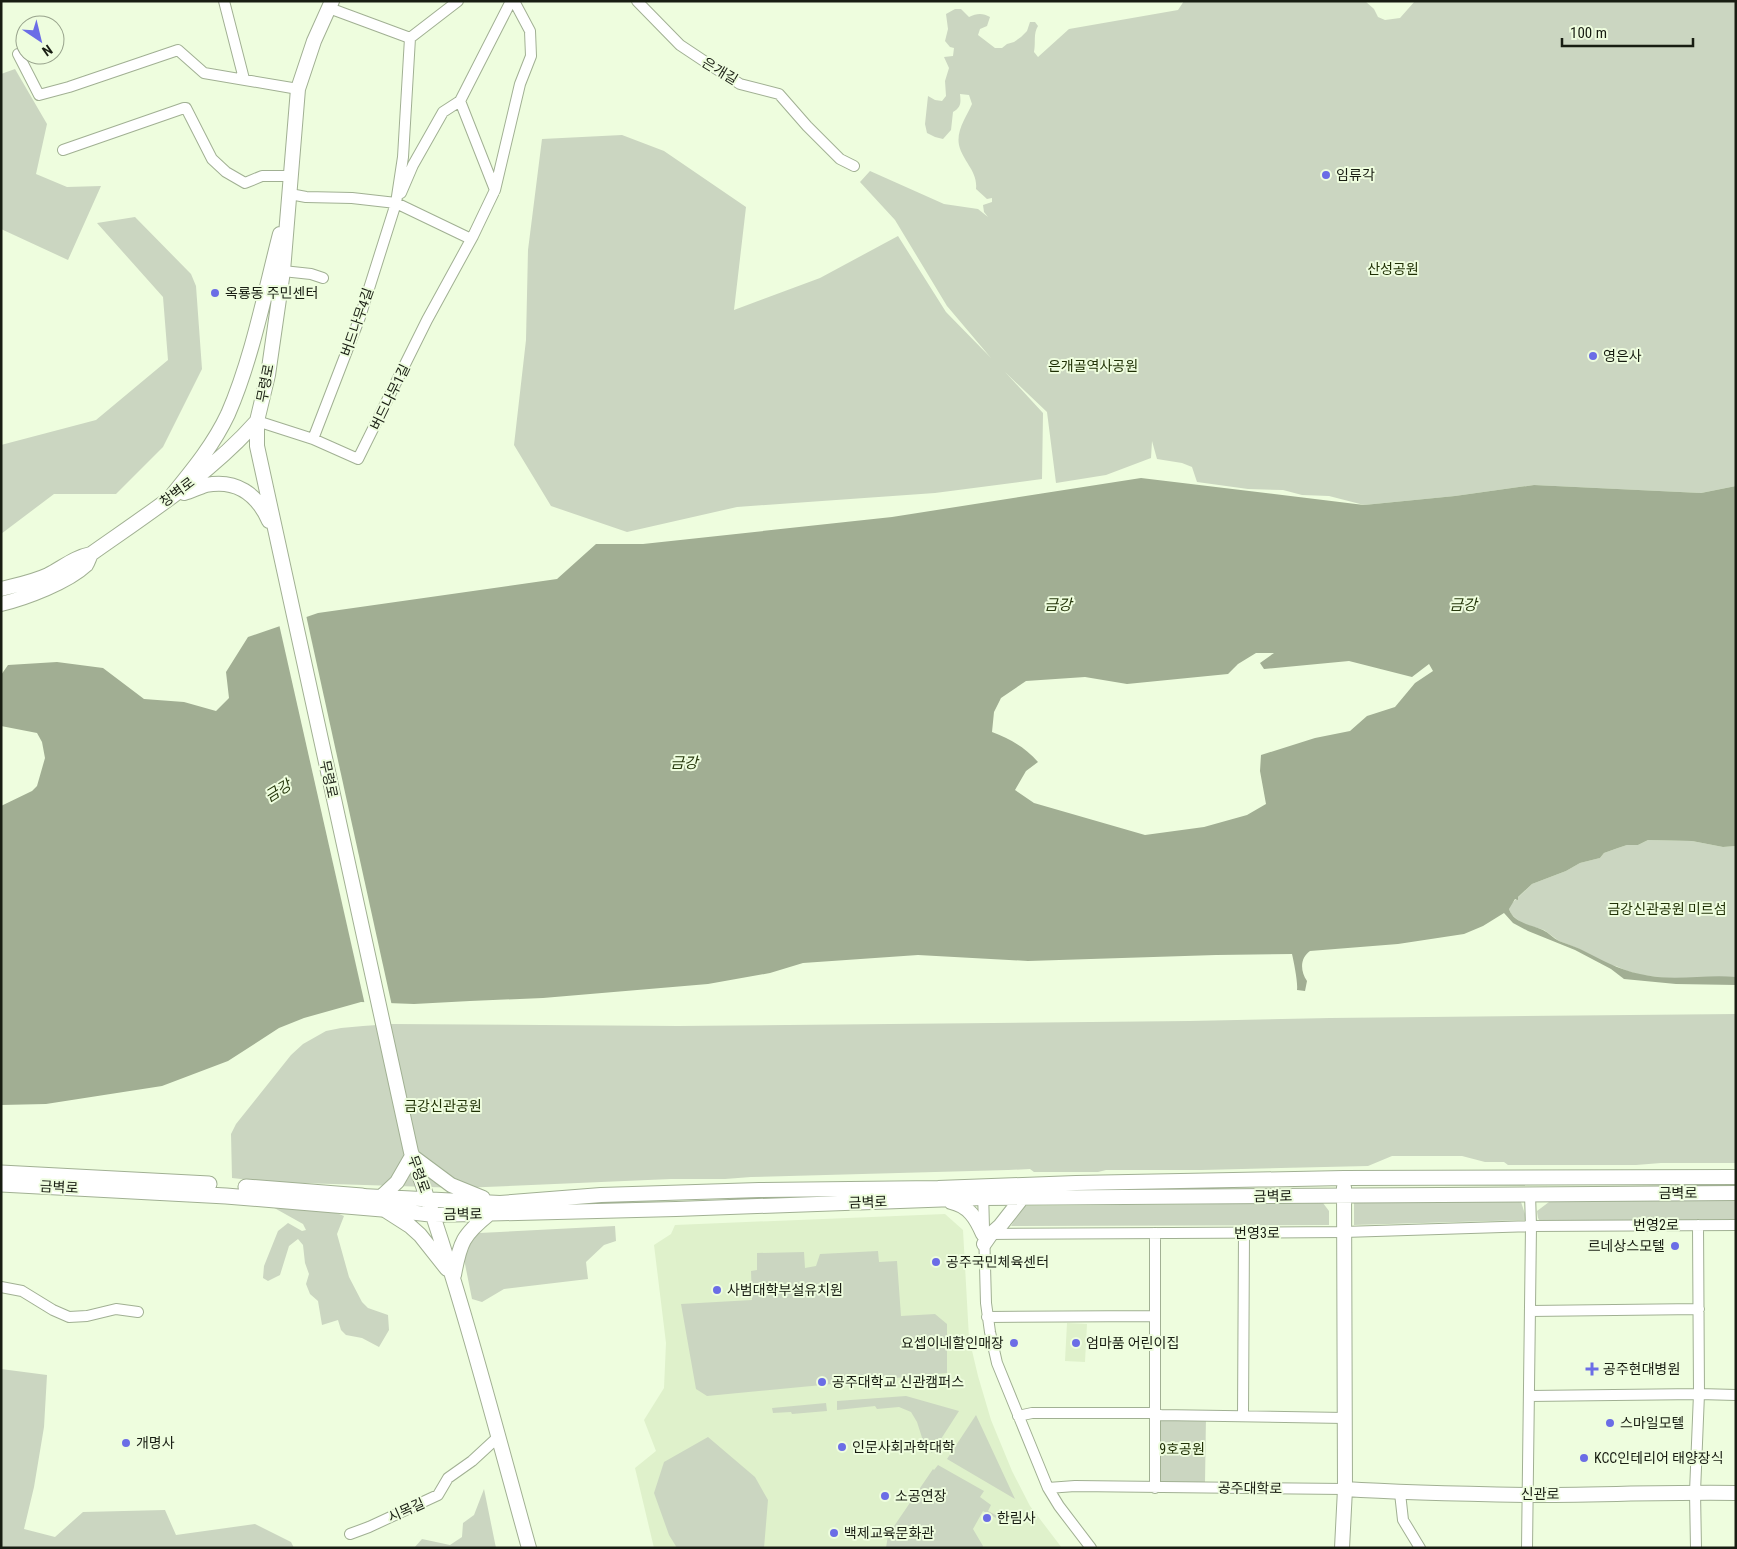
<svg xmlns="http://www.w3.org/2000/svg" width="1737" height="1549" font-family="'Roboto Condensed','Noto Sans KR',sans-serif">
  <rect width="100%" height="100%" fill="#eefdde"/>
  <path fill="#dff1cb" d="M945 1214 963 1230 969 1338 978 1376 991 1420 1012 1471 1030 1506 1062 1548H654L635 1468 656 1451 644 1420 664 1388 666 1343 654 1245 671 1234 675 1225Z
    M1067 1323 1087 1324 1085 1362 1065 1361Z"/>
  <path fill="#cbd6c1" d="M1184 1H1365L1374 9 1378 17 1385 20 1400 18 1415 1H1736V486L1701 493 1534 485 1455 496 1364 505 1329 496 1302 495 1283 490 1248 489 1197 482 1192 467 1182 463 1157 459 1152 441 1151 458 1106 475 1056 483 1047 412 1005 372 1043 413 1042 479 935 493 737 507 627 532 551 506 514 445 526 340 528 250 542 139 622 135 664 151 746 207 734 310 820 278 898 236 946 312 991 358 947 306 895 220 860 182 870 171 944 204 978 209 988 217 984 212 983 205 992 202V198L987 199 976 189C978 171 963 162 959 145 956 130 967 116 972 104L969 95 960 94C961 103 961 107 953 112L951 130 943 139 935 137 927 133 925 124 928 96 935 100 942 101 946 96 945 81 949 68 944 57 953 56 954 48 950 47 945 41 948 29 946 14 955 9H961L969 17C977 13 983 13 990 17L987 26 980 29 978 35 995 48H1002L1007 44 1014 42 1021 37 1027 31 1030 22H1035L1038 26C1033 34 1036 42 1034 52L1038 57 1069 29 1178 10Z
    M15 69 47 124 36 174 67 187 101 186 68 260 1 229V74Z
    M135 217 191 274 196 286 202 369 163 447 116 494H54L1 534V445L96 420 168 360 163 297 97 223Z
    M1648 840 1692 841 1723 847 1736 846V977L1674 979 1641 975 1627 971 1616 966 1609 965 1577 948 1559 941 1544 930 1521 923 1511 914 1509 909 1510 905 1532 884 1566 871 1580 863 1600 858 1604 853 1618 848 1627 845H1638Z
    M1736 1014V1163H1661L1636 1165H1508L1504 1162H1485L1462 1156H1392L1368 1166 1201 1170H1106L1098 1172H1034L1030 1169 1008 1170 751 1177 725 1179H671L461 1188 268 1182 232 1178 231 1134 236 1124 291 1055 303 1044 326 1031 341 1028 363 1026 391 1024 678 1026 1190 1021 1330 1018Z
    M1520 1199 1527 1220 1354 1225V1203Z
    M1736 1199V1219L1541 1223 1538 1218 1537 1211 1549 1202Z
    M1323 1203 1329 1211V1225L1011 1226 1023 1206Z
    M269 1205 332 1211 344 1216 337 1234 349 1277 362 1302 368 1308 388 1315 389 1330 379 1347 362 1338 346 1335 341 1330 338 1320 322 1325 318 1301 310 1294 306 1284 309 1274 305 1263 303 1245 298 1239 289 1246 280 1275 268 1281 263 1278 264 1266 278 1231 288 1223 302 1231 306 1230 303 1224Z
    M615 1226 616 1241 604 1245 586 1262 588 1279 504 1289 482 1302 472 1299 464 1259 467 1244 479 1233Z
    M878 1251 879 1262 897 1261 901 1316 935 1314 947 1324V1373L707 1396 696 1389 681 1304 752 1300 751 1271 757 1270V1253L804 1252 805 1268 816 1266 820 1254Z
    M1 1369 47 1375 44 1427 34 1487 24 1529 55 1537 83 1512 165 1510 176 1535 255 1524 291 1542 294 1548H1Z
    M906 1396 959 1411 932 1453 925 1447 917 1422 911 1412 899 1407 877 1409 875 1406 837 1410V1401Z
    M826 1403 827 1411 792 1414 791 1412 773 1413 772 1408Z
    M976 1415 1015 1499 947 1459Z
    M1160 1415 1206 1416 1205 1483 1159 1482Z
    M708 1437 755 1477 768 1500 764 1548H677L669 1535 654 1493 664 1462Z
    M938 1465 984 1491 980 1497 991 1505 988 1511 1011 1523 1009 1525 983 1511 973 1529 983 1546 982 1548H886L888 1535 933 1469 934 1470Z
    M484 1489 496 1548H414L422 1539 450 1545 462 1537 463 1523 474 1515Z"/>
  <path fill="#a1ae93" fill-rule="evenodd" d="M1141 478 1364 505 1455 496 1534 485 1701 493 1736 486V846L1723 847 1692 841 1648 840 1638 845H1627L1618 848 1604 853 1600 858 1580 863 1566 871 1532 884 1518 897V900L1515 899 1509 909C1514 924 1531 924 1543 930 1549 933 1553 938 1559 941 1566 944 1574 946 1580 949 1600 959 1619 970 1640 974 1673 982 1704 974 1736 977V985L1676 984 1624 979 1611 969 1575 950 1528 931 1513 923 1504 913 1483 926 1464 934 1398 944 1310 951C1300 958 1300 971 1307 981L1305 991 1297 990C1298 982 1294 963 1292 954L1216 955 1028 961 918 955 803 963 770 973 708 984 543 998 470 1001 414 1004 361 1002 304 1018 279 1028 228 1061 162 1086 46 1104 1 1105V806L32 791 37 786 45 758 42 742 37 733 1 726V675L8 665 57 662 103 668 144 699 184 702 216 711 229 698 226 672 248 637 318 613 557 579 596 544H643L892 517ZM1256 653H1274L1260 663 1264 669 1349 661 1412 677 1429 664 1433 671 1415 683 1395 707 1367 716 1350 731 1315 738 1261 755 1260 771 1266 804 1247 815 1204 827 1145 835 1034 803 1015 790 1026 771 1038 762C1025 747 1010 739 992 732L994 712 1001 698 1026 681 1085 677 1127 684 1228 674 1238 664Z"/>
  <path fill="#eefdde" d="M306 615 392 1006 365 1005 279 624Z"/>
  <g fill="none" stroke-linecap="round" stroke-linejoin="round">
    <g stroke="#a1b093" stroke-width="12">
      <path id="minor" d="M224 1 244 79
        M637 1 680 45 710 65 740 84 779 94 807 126 840 159 854 166
        M329 8 410 38
        M410 38 458 1
        M18 54 39 95 69 87 178 50 204 73 298 89
        M63 150 184 108H186L212 159 226 172 245 183 262 176H291
        M495 190 520 84 531 56 530 31 514 1
        M401 193 413 165 443 112 460 101
        M290 194 306 197 352 198 396 203 471 239
        M283 271 311 274 323 278
        M257 421 313 439 358 459 427 320 473 236 495 190 460 101 511 1
        M313 439 360 317 396 203 403 157 410 38
        M983 1191 986 1303 990 1332 997 1363 1048 1488 1059 1506 1091 1548
        M989 1234 1344 1232 1531 1226 1736 1225
        M1 1287 22 1291 53 1310 69 1317 87 1316 116 1309 138 1312
        M1530 1311 1699 1309
        M987 1317 1155 1316
        M1529 1396 1699 1394 1736 1395
        M1018 1416 1032 1413H1155L1160 1415 1345 1418
        M1243 1416 1244 1233
        M1048 1488 1075 1486 1345 1489
        M1155 1488V1233
        M1400 1493 1403 1520 1420 1548
        M350 1534 369 1527 438 1495 448 1478 472 1461 498 1437
        M1527 1548 1531 1226 1530 1194
        M1696 1548 1695 1492 1699 1394 1698 1225"/>
    </g>
    <g stroke="#a1b093" stroke-width="16">
      <path id="major" d="M332 1 314 41 298 89 283 271 268 375 257 421V446L411 1152C458 1281 492 1415 529 1548
        M184 493C191 491 199 487 206 485 236 479 257 494 269 521
        M169 499C191 472 213 446 228 414 252 359 265 292 280 234
        M1 589C17 585 33 582 48 575 62 568 75 557 91 554 149 513 210 474 257 421
        M1 604C26 598 68 582 86 565 88 562 89 558 91 554
        M412 1156 451 1185 483 1198
        M362 1196 500 1203 601 1195 759 1190 938 1188 1076 1183 1344 1178 1736 1177
        M381 1197 397 1182 412 1156
        M951 1202C969 1206 976 1218 983 1234
        M382 1209 434 1215 676 1209 983 1198 1736 1193
        M385 1210 410 1226 420 1235 447 1269
        M984 1244 991 1234 1000 1226 1022 1198
        M454 1275C460 1242 463 1235 489 1214
        M1345 1489C1406 1493 1467 1494 1527 1495 1597 1495 1666 1492 1736 1493
        M1342 1548 1345 1489 1344 1187"/>
    </g>
    <g stroke="#a1b093" stroke-width="17">
      <path id="highway" d="M1 1173 209 1184
        M1 1184 226 1196 382 1209
        M246 1187 362 1196"/>
    </g>
    <use href="#minor" stroke="#fff" stroke-width="10"/>
    <use href="#major" stroke="#fff" stroke-width="14"/>
    <use href="#highway" stroke="#fff" stroke-width="15"/>
  </g>
  <g fill="#6b6de6" stroke="#eefdde" stroke-width="2">
    <circle cx="1326" cy="175" r="5"/>
    <circle cx="215" cy="293" r="5"/>
    <circle cx="1593" cy="356" r="5"/>
    <circle cx="1675" cy="1246" r="5"/>
    <circle cx="936" cy="1262" r="5"/>
    <circle cx="717" cy="1290" r="5"/>
    <circle cx="1014" cy="1343" r="5"/>
    <circle cx="1076" cy="1343" r="5"/>
    <path d="M1589.5 1361.5h5v5h5v5h-5v5h-5v-5h-5v-5h5z"/>
    <circle cx="822" cy="1382" r="5"/>
    <circle cx="1610" cy="1423" r="5"/>
    <circle cx="126" cy="1443" r="5"/>
    <circle cx="842" cy="1447" r="5"/>
    <circle cx="1584" cy="1458" r="5"/>
    <circle cx="885" cy="1496" r="5"/>
    <circle cx="987" cy="1518" r="5"/>
    <circle cx="834" cy="1533" r="5"/>
  </g>
  <g text-anchor="middle" stroke-width="4" stroke-linejoin="round" paint-order="stroke">
    <g font-size="14" fill="#181d12" stroke="#eefdde">
      <text transform="translate(720 71) rotate(31)" y="5">은개길</text>
      <text transform="translate(357 322) rotate(-71)" y="5">버드나무4길</text>
      <text transform="translate(265 383) rotate(-79)" y="5">무령로</text>
      <text transform="translate(390 397) rotate(-64)" y="5">버드나무1길</text>
      <text transform="translate(177 492) rotate(-37)" y="5">창벽로</text>
      <text transform="translate(329 779) rotate(78)" y="5">무령로</text>
      <text transform="translate(419 1174) rotate(70)" y="5">무령로</text>
      <text transform="translate(59 1187) rotate(3)" y="5">금벽로</text>
      <text x="1678" y="1198">금벽로</text>
      <text transform="translate(1273 1196) rotate(-1)" y="5">금벽로</text>
      <text transform="translate(868 1202) rotate(-2)" y="5">금벽로</text>
      <text transform="translate(463 1214) rotate(-1)" y="5">금벽로</text>
      <text x="1656" y="1230">번영2로</text>
      <text x="1257" y="1238">번영3로</text>
      <text transform="translate(1250 1488) rotate(1)" y="5">공주대학로</text>
      <text x="1540" y="1499">신관로</text>
      <text transform="translate(406 1510) rotate(-24)" y="5">시목길</text>
    </g>
    <g font-size="14" fill="#181d12" stroke="#eefdde" text-anchor="start">
      <text x="1336" y="180">임류각</text>
      <text x="225" y="298">옥룡동 주민센터</text>
      <text x="1603" y="361">영은사</text>
      <text x="1665" y="1251" text-anchor="end">르네상스모텔</text>
      <text x="946" y="1267">공주국민체육센터</text>
      <text x="727" y="1295">사범대학부설유치원</text>
      <text x="1004" y="1348" text-anchor="end">요셉이네할인매장</text>
      <text x="1086" y="1348">엄마품 어린이집</text>
      <text x="1603" y="1374">공주현대병원</text>
      <text x="832" y="1387">공주대학교 신관캠퍼스</text>
      <text x="1620" y="1428">스마일모텔</text>
      <text x="136" y="1448">개명사</text>
      <text x="852" y="1452">인문사회과학대학</text>
      <text x="1594" y="1463">KCC인테리어 태양장식</text>
      <text x="895" y="1501">소공연장</text>
      <text x="997" y="1523">한림사</text>
      <text x="844" y="1538">백제교육문화관</text>
    </g>
    <g font-size="14" fill="#1f3004" stroke="#eefdde">
      <text x="1393" y="274">산성공원</text>
      <text x="1093" y="371">은개골역사공원</text>
      <text x="1667" y="914">금강신관공원 미르섬</text>
      <text x="443" y="1111">금강신관공원</text>
      <text x="1182" y="1454">9호공원</text>
    </g>
    <g font-size="15" font-style="italic" fill="#26380c" stroke="#eefdde">
      <text x="1058" y="610">금강</text>
      <text x="1463" y="610">금강</text>
      <text x="684" y="768">금강</text>
      <text transform="translate(278 791) rotate(-32)" y="5">금강</text>
    </g>
  </g>
  <rect width="1737" height="1549" fill="none" stroke="#181d12" stroke-width="5"/>
  <g transform="translate(40 40) rotate(145)"><circle r="24" fill="#eefdde" stroke="#98a38c"/>
  <path d="M0-4L9 19L0 12L-9 19Z" fill="#6b6de6"/>
  <text y="-8" font-size="14" font-weight="bold" text-anchor="middle" fill="#181d12">N</text>
  </g>
  <path d="M1562 38v8h131v-8" fill="none" stroke="#181d12" stroke-width="2.5"/>
  <text x="1570" y="38" font-size="15" fill="#181d12" stroke="#eefdde" stroke-width="4" paint-order="stroke">100 m</text>
</svg>
